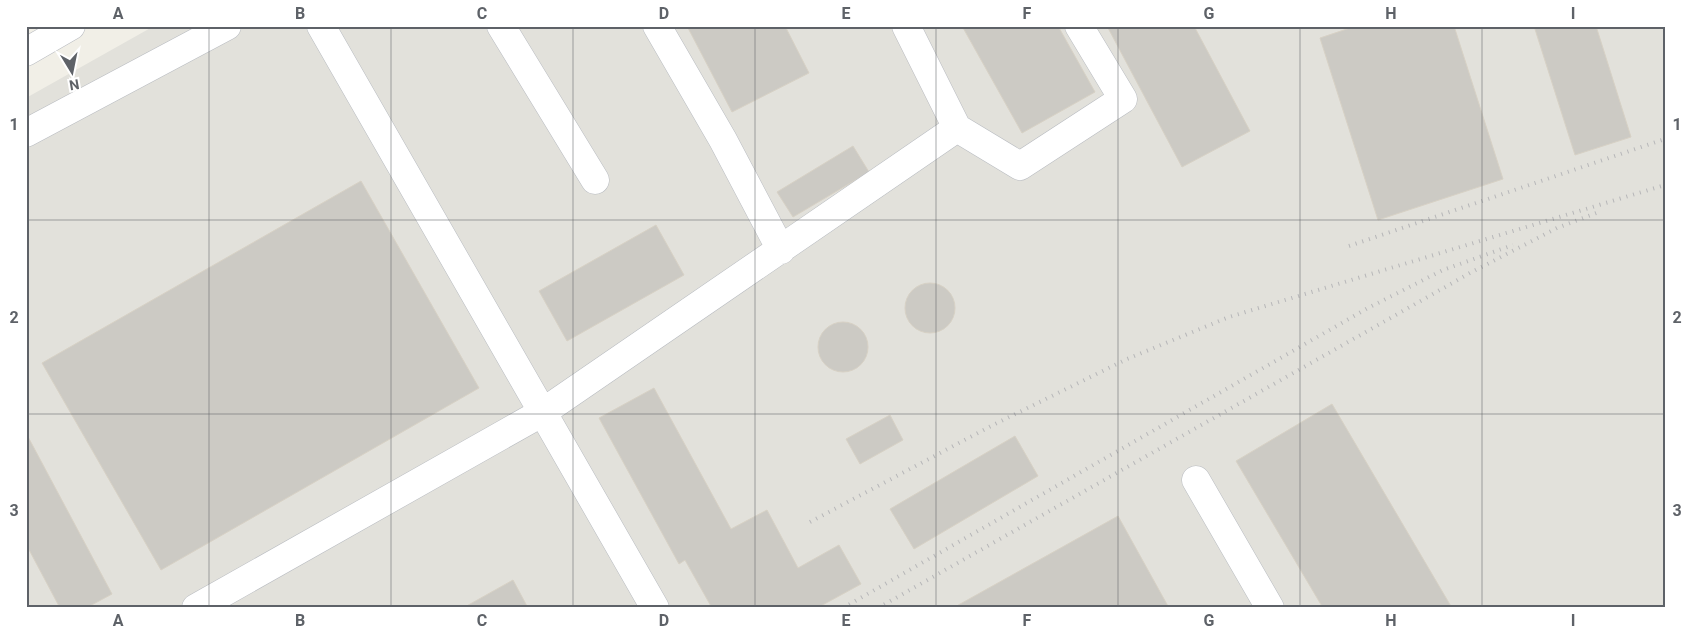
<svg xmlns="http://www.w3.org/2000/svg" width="1691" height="634" font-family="Roboto,sans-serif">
  <rect width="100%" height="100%" fill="#f1efe7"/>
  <path fill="#e2e1db" d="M154 26H1665V608H26V98Z"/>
  <path fill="#cccac4" stroke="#d7d1c5" d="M687 26H785L809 73 732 112Z
    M962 26H1058L1095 92 1022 133Z
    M1107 26H1194L1250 131 1182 167Z
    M1356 26H1454L1503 179 1378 220 1320 38Z
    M1534 26H1596L1631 137 1575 155Z
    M853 146 869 172 793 217 777 192Z
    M361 181 479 388 161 570 42 363Z
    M656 225 684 275 567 341 539 291Z
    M905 308a25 25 0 1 1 50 0a25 25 0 1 1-50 0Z
    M818 347a25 25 0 1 1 50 0a25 25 0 1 1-50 0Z
    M654 388 731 529 767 510 798 568 839 545 861 584 817 608H712L685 560 679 564 599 418Z
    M1332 404 1452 608H1323L1236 461Z
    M890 415 903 440 860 464 846 439Z
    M26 433 112 594 86 608H60L26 544Z
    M1015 436 1038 476 914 549 890 509Z
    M1118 516 1169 608H953Z
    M513 580 528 608H463Z"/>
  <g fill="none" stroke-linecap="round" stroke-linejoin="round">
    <g stroke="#b9bcc1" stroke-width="29">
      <path id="minor" d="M321 26 655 608
        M501 26 595 180
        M657 26 723 140 781 250
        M906 26 957 128
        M26 52 71 26
        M26 133 227 26
        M1196 480 1270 608
        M196 608 543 412 957 128 1020 166 1123 99 1079 26"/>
    </g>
    <use href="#minor" stroke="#fff" stroke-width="28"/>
    <path stroke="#b6b6b8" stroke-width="4" stroke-dasharray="1 6" stroke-linecap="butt" d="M1349 246 1665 139
      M810 522 991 426 1127 359 1229 317 1665 185
      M843 608 1368 308 1443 270 1513 245
      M878 608 1470 273 1557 228 1599 212"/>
  </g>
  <path fill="none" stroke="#5e6268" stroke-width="1" stroke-opacity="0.55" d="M209 26V608M391 26V608M573 26V608M755 26V608M936 26V608M1118 26V608M1300 26V608M1482 26V608M26 220H1665M26 414H1665"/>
  <rect width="1691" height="634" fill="none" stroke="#ffffff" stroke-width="55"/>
  <g transform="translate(72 72) rotate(170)" stroke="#ffffff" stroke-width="4" paint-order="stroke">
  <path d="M0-4L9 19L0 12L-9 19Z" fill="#5e6268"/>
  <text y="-8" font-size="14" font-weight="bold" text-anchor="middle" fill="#5e6268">N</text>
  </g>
  <rect x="28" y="28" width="1636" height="578" fill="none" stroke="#5e6268" stroke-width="2"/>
  <g font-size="16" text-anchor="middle" font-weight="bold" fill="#5e6268">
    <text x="118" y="19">A</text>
    <text x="300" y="19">B</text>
    <text x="482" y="19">C</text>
    <text x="664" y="19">D</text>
    <text x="846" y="19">E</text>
    <text x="1027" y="19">F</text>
    <text x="1209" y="19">G</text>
    <text x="1391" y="19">H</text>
    <text x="1573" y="19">I</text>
    <text x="14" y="130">1</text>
    <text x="1677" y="130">1</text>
    <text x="14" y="323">2</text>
    <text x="1677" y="323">2</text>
    <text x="14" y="516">3</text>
    <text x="1677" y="516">3</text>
    <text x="118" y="626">A</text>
    <text x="300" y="626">B</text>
    <text x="482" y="626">C</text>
    <text x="664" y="626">D</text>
    <text x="846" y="626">E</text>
    <text x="1027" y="626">F</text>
    <text x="1209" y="626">G</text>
    <text x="1391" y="626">H</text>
    <text x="1573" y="626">I</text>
  </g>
</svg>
